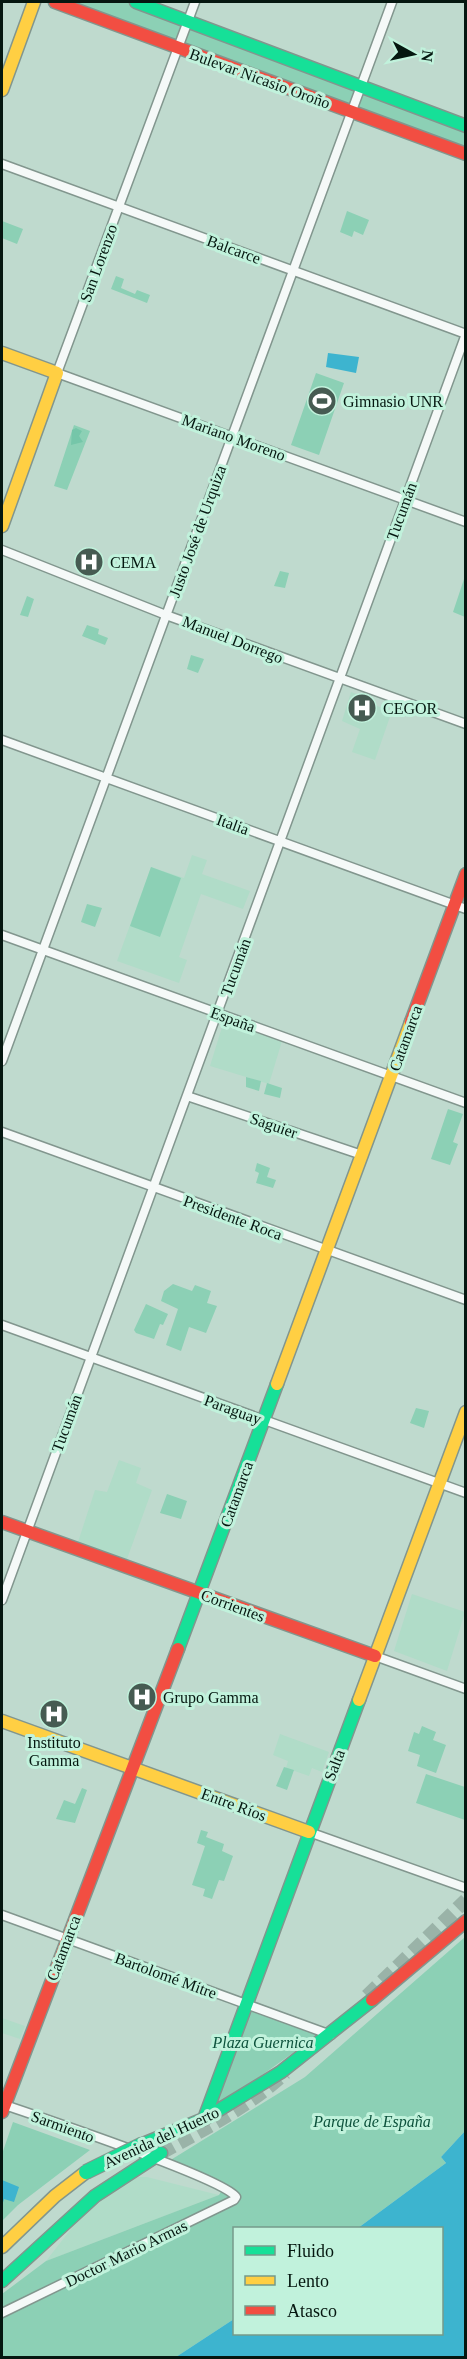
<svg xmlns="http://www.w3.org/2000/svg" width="467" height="2359" font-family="Georgia,serif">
  <rect width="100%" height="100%" fill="#bfdace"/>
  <path fill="#b0dcc8" d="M351 692 372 700 371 704 392 711 375 760 352 752 360 729 342 721Z
    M192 855 207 860 202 874 250 891 243 909 201 894 179 957 187 960 179 983 117 961 151 867 184 878Z
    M227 1024 282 1041 269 1084 210 1066 222 1027Z
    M119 1460 141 1468 136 1483 152 1490 127 1559 78 1542 95 1490 107 1492Z
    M412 1594 465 1612 447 1671 394 1651Z
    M280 1734 329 1752 322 1772 312 1768 309 1776 286 1768 288 1761 273 1755Z
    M2 2018 25 2026 20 2039 2 2033Z
    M138 2177H147L219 2195 46 2261 78 2220 119 2187Z"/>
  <path fill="#8cd0b5" d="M55 2H136L465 126V154Z
    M347 211 369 220 363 235 354 231 352 237 340 232Z
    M2 221 23 229 17 244 2 238Z
    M116 276 124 279 121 288 135 294 137 290 150 295 147 303 111 289Z
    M316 373 344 383 319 455 291 445Z
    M74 425 90 431 67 490 54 486Z
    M280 571 289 573 285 588 274 586Z
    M465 576V617L453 612Z
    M27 596 34 599 28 617 20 615Z
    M87 625 99 629 98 634 108 638 105 645 82 636Z
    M191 655 204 659 198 673 187 669Z
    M151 867 181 878 160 937 130 926Z
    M87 904 102 908 95 927 81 922Z
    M246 1077 261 1081 259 1091 246 1087Z
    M267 1083 282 1088 280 1098 264 1094Z
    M448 1109 463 1114 453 1142 458 1144 450 1165 431 1159Z
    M257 1163 270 1168 267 1177 276 1180 273 1188 256 1183 259 1173 255 1171Z
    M173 1284 192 1291 195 1285 211 1291 207 1303 217 1306 206 1333 189 1327 181 1351 166 1345 178 1309 161 1301 164 1291Z
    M146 1304 168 1314 163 1325 160 1324 154 1339 136 1333 134 1330Z
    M416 1408 429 1411 424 1428 410 1423Z
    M167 1494 187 1501 181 1519 160 1513Z
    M422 1726 436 1732 433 1740 446 1745 436 1773 417 1766 420 1755 408 1751 414 1732 419 1734Z
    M284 1767 294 1770 287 1790 276 1786Z
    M426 1774 465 1787V1820L416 1803Z
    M82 1788 87 1790 75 1823 56 1819 64 1800 75 1804Z
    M201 1830 208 1832 206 1837 224 1844 222 1851 233 1856 224 1881 219 1880 212 1899 203 1896 205 1889 192 1885 205 1846 197 1843Z
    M465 1937V2131L441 2157 446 2163 358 2228H234V2319L176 2357H2V2294L46 2261 219 2195 226 2184 169 2161 305 2077Z
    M248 2010 318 2035 213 2110Z
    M13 2122 90 2150 18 2205 2 2221V2154Z"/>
  <path fill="#75c6a9" d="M76 428 82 431 79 436 83 442 71 445 72 430Z"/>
  <path fill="#3db4cf" d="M328 353 359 357 356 373 326 367Z
    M465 2131V2357H176L234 2319V2334H442V2228H358L446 2163 441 2157Z
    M2 2180 19 2187 14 2202 4 2199 2 2206Z"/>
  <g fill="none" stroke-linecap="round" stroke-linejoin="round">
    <path stroke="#9ab3a8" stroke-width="14" stroke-dasharray="14 7" stroke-linecap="butt" d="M367 1996 466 1900
      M161 2153C204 2129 250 2106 285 2073"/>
    <g stroke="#82968e" stroke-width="11">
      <path id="street" d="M195 2 57 373 466 522
        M2 164 466 334
        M2 550 166 615 466 724
        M2 740 466 909
        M2 935 466 1103
        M2 1061 392 2
        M187 1096 362 1155
        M2 1132 466 1300
        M2 1325 466 1493
        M2 1600 466 334
        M375 1656 466 1689
        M309 1832 466 1888
        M2 1915 331 2035
        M2 2313 234 2200 236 2197C223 2178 36 2116 2 2104"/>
    </g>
    <g stroke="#82968e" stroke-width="15">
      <path id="fast" d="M136 2 466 126
        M178 1649 277 1384
        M204 2119 359 1700
        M143 2144 204 2119 281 2072 372 2000
        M2 2281 95 2196 161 2153"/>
    </g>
    <g stroke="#82968e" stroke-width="15">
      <path id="slow" d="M2 90 34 2
        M2 353 57 373 2 526
        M277 1384 411 1022
        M359 1700 466 1412
        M2 1721 309 1832
        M2 2247 55 2196 86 2172"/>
    </g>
    <g stroke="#82968e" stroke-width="15">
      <path id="jam" d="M55 2 466 154
        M411 1022 466 874
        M2 1522 375 1656
        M372 2000 466 1921
        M2 2112 178 1649"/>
    </g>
    <use href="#street" stroke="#f5f9f8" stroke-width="8"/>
    <use href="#fast" stroke="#16e098" stroke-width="12"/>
    <use href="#slow" stroke="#ffcf43" stroke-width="12"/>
    <use href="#jam" stroke="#f24e42" stroke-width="12"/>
    <g stroke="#82968e" stroke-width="16" stroke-linecap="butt">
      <path id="fast-bridge" d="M86 2172 143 2144"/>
    </g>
    <use href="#fast-bridge" stroke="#16e098" stroke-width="14"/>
  </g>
  <defs>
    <g id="stadium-disc" transform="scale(1.5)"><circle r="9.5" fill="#465b52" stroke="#c1f2dc"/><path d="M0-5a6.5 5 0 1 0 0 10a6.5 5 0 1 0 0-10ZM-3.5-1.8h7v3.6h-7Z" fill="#fff"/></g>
    <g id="hospital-disc" transform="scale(1.5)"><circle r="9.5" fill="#465b52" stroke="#c1f2dc"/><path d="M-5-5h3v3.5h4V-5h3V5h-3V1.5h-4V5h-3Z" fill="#fff"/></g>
  </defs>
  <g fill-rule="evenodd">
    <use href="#stadium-disc" x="322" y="401"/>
    <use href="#hospital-disc" x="89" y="562"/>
    <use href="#hospital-disc" x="362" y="708"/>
    <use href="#hospital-disc" x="142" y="1697"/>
    <use href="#hospital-disc" x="54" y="1714"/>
  </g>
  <g text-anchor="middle" stroke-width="6" stroke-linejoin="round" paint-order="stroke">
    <g font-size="16" fill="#051710" stroke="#c1f2dc">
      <text transform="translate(260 78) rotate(20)" y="6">Bulevar Nicasio Oroño</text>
      <text transform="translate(234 249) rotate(20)" y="6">Balcarce</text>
      <text transform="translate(98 263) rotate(-70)" y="6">San Lorenzo</text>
      <text transform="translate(234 437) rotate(20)" y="6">Mariano Moreno</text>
      <text transform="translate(401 511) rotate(-70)" y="6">Tucumán</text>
      <text transform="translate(197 531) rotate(-70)" y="6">Justo José de Urquiza</text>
      <text transform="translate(233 639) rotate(21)" y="6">Manuel Dorrego</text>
      <text transform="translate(233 824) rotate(20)" y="6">Italia</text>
      <text transform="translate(235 967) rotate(-70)" y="6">Tucumán</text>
      <text transform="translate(233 1019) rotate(20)" y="6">España</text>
      <text transform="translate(405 1038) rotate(-70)" y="6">Catamarca</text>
      <text transform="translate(274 1125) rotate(19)" y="6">Saguier</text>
      <text transform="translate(233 1217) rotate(20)" y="6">Presidente Roca</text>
      <text transform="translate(233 1409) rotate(20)" y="6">Paraguay</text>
      <text transform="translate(66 1423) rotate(-70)" y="6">Tucumán</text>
      <text transform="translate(236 1494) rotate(-70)" y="6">Catamarca</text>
      <text transform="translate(233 1605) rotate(20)" y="6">Corrientes</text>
      <text transform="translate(334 1765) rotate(-69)" y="6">Salta</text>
      <text transform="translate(234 1804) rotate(20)" y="6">Entre Ríos</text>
      <text transform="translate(63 1948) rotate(-69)" y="6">Catamarca</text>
      <text transform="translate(166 1975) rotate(20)" y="6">Bartolomé Mitre</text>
      <text transform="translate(63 2126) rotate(20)" y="6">Sarmiento</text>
      <text transform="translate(161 2137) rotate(-25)" y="6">Avenida del Huerto</text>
      <text transform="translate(126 2253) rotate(-26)" y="6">Doctor Mario Armas</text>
    </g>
    <g font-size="16" fill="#051710" stroke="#c1f2dc" text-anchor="start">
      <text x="343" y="407">Gimnasio UNR</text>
      <text x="110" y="568">CEMA</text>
      <text x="383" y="714">CEGOR</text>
      <text x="163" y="1703">Grupo Gamma</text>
      <text x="54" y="1748" text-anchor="middle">Instituto<tspan x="54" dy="18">Gamma</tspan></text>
    </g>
    <g font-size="16" font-style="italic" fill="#0d523c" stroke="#c1f2dc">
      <text x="263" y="2048">Plaza Guernica</text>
      <text x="372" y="2127">Parque de España</text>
    </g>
  </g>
  <rect width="467" height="2359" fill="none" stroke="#051710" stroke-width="6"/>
  <rect x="233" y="2227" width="210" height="108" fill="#c1f2dc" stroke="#769a8a" stroke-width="1.5"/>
  <rect x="245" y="2246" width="30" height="9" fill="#16e098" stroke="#769a8a" stroke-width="1.5"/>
  <text x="287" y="2257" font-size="18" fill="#051710">Fluido</text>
  <rect x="245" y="2276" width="30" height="9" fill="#ffcf43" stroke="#769a8a" stroke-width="1.5"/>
  <text x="287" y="2287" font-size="18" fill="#051710">Lento</text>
  <rect x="245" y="2306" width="30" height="9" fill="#f24e42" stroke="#769a8a" stroke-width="1.5"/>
  <text x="287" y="2317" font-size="18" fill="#051710">Atasco</text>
  <g transform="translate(413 54) rotate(98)" stroke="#c1f2dc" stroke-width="4.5" paint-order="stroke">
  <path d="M0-4.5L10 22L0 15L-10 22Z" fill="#051710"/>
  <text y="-9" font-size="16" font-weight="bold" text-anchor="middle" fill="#051710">N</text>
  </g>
</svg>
